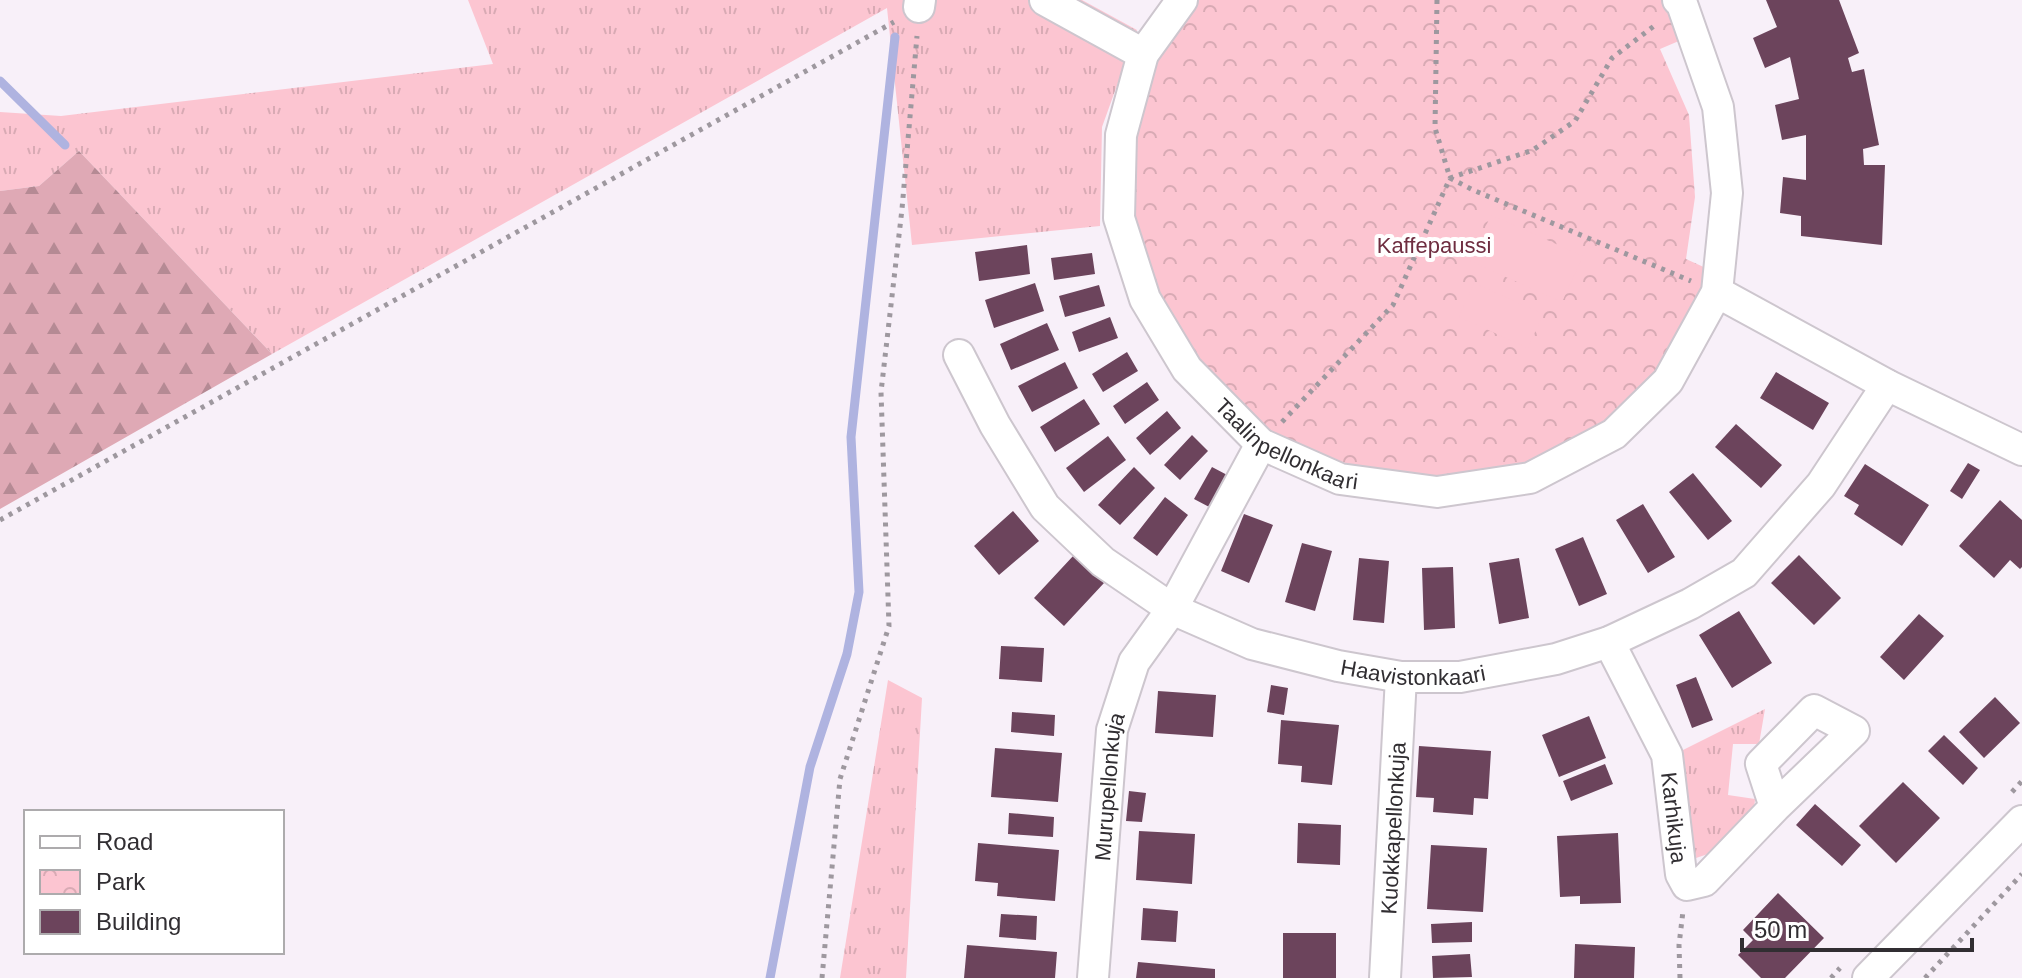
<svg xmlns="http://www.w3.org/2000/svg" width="2022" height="978" font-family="Arial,sans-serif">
  <defs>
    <pattern id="grass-tufts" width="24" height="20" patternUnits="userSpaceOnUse" patternTransform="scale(2)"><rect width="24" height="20" fill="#fcc5d1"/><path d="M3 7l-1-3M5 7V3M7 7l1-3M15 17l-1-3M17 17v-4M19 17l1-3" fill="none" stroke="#d8aab4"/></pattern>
    <pattern id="forest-firs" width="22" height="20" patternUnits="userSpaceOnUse" patternTransform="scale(2)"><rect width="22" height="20" fill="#dfa9b5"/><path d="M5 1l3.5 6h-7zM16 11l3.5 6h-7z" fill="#b58a94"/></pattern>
    <pattern id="park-crowns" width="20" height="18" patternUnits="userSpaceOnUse" patternTransform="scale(2)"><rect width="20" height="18" fill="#fcc5d1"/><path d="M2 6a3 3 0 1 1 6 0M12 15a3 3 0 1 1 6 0" fill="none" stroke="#d8aab4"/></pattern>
  </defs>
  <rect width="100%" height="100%" fill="#f8f0f9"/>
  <path fill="url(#grass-tufts)" d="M468 0H1082L1137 30 1102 127 1100 226 912 245 887 8 272 354 79 151 39 186 0 191V112L61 116 493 64Z
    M888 680 922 698 906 978H840Z
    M1765 709 1759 744H1733L1728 795 1755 799 1754 811 1711 853 1690 860 1677 753Z"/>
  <path fill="url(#forest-firs)" d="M79 151 272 354 0 509V191L39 186Z"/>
  <path fill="url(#park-crowns)" d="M1182 0H1678L1693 35 1660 49 1689 115 1695 197 1686 259 1719 274 1668 381 1530 478 1437 492 1261 444 1145 299 1121 135Z"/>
  <path fill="#fcc5d1" d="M1491 215 1583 256 1562 302 1470 261Z
    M1474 283 1543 314 1528 348 1459 317Z"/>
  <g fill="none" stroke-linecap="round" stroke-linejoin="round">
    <path stroke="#afb3e0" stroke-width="9" d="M0 81 65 145
      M770 978 810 767 847 654 859 592 851 437 895 37"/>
  </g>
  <path fill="#6c445c" d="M1766 0H1839L1859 53 1848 58 1852 72 1864 69 1879 145 1863 149 1864 165H1885L1882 245 1801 236V216L1780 213 1783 177 1806 180V135L1782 140 1775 105 1799 99 1790 57 1765 68 1753 38 1777 27Z
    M1027 245 1030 274 979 281 975 252Z
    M1092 253 1095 274 1054 280 1051 258Z
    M1035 283 1044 311 994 328 985 300Z
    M1099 285 1105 306 1065 317 1059 296Z
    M1110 317 1118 338 1079 352 1072 332Z
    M1047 323 1059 350 1011 370 1000 344Z
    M1127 352 1138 371 1103 392 1092 374Z
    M1065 362 1078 388 1032 412 1018 386Z
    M1776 372 1829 403 1813 430 1760 398Z
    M1147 382 1159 400 1125 424 1113 406Z
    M1084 399 1100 424 1055 452 1040 427Z
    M1167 411 1181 428 1150 455 1136 438Z
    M1736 424 1782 465 1761 488 1715 447Z
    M1192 435 1208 451 1180 480 1164 465Z
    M1108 436 1126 460 1084 492 1066 468Z
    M1968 463 1980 470 1962 499 1950 491Z
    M1865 464 1929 505 1902 546 1854 514 1859 505 1844 496Z
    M1134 467 1155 488 1120 525 1098 505Z
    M1212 467 1231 477 1213 509 1194 499Z
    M1693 473 1732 521 1708 540 1669 492Z
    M1165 497 1188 515 1157 556 1133 538Z
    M2000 500 2022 520V567L2020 569 2010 560 1994 578 1959 546Z
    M1643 504 1675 557 1648 573 1616 520Z
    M1013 511 1039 541 999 575 974 546Z
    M1244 514 1273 525 1249 583 1221 571Z
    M1583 537 1607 594 1579 606 1555 549Z
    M1302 543 1332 551 1315 611 1285 602Z
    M1074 555 1104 583 1064 626 1034 598Z
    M1799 555 1841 598 1814 625 1771 583Z
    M1359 558 1389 561 1384 623 1353 620Z
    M1519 558 1529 618 1499 624 1489 563Z
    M1453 567 1455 628 1424 630 1422 568Z
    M1739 611 1772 663 1732 688 1699 635Z
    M1919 614 1944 636 1904 680 1880 657Z
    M1001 646 1044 648 1042 682 999 679Z
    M1696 677 1713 720 1692 728 1676 685Z
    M1271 685 1288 688 1284 715 1267 712Z
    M1158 691 1216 695 1213 737 1155 733Z
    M1995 697 2020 723 1984 758 1959 732Z
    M1012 712 1055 715 1054 736 1011 732Z
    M1589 716 1606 758 1559 777 1542 735Z
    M1281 720 1339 725 1332 785 1301 782 1302 766 1278 764Z
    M1944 735 1978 768 1963 785 1928 751Z
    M1419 746 1491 751 1488 799 1474 798 1473 815 1433 812 1434 798 1416 797Z
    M995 748 1062 753 1058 802 991 797Z
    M1605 764 1613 784 1571 801 1563 781Z
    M1903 782 1940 818 1896 863 1859 826Z
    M1129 791 1146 793 1142 822 1126 821Z
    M1815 804 1861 845 1842 866 1796 825Z
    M1009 813 1054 817 1053 837 1008 834Z
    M1298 823 1341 825 1340 865 1297 863Z
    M1139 831 1195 834 1192 884 1136 880Z
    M1618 833 1621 903 1580 904V896L1560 897 1557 836Z
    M978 843 1059 850 1055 901 997 896 998 883 975 881Z
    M1431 845 1487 848 1483 912 1427 909Z
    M1778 893 1824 938 1785 978H1761L1738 955 1753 940 1743 930Z
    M1143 908 1178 911 1176 942 1141 940Z
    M1001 914 1037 916 1036 940 999 937Z
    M1472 922V942L1432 943 1431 924Z
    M1283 933H1336V978H1283Z
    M1575 944 1635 947 1634 978H1574Z
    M967 945 1057 952 1055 978H964Z
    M1470 954 1472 977 1433 978 1432 956Z
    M1138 962 1215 969V978H1136Z"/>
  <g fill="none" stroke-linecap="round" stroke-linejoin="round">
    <g stroke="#cdc6ce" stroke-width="34">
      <g id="minor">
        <path d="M1045 0 1143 54"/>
        <path id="s1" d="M1182 0 1143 54 1121 135 1119 218 1145 299 1187 369 1261 444 1340 479 1437 492 1530 478 1614 434 1668 381 1717 292 1727 193 1718 107 1682 4 1678 0"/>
        <path d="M919 7 920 0"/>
        <path d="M1717 292 1887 385 2022 450"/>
        <path id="s2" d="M959 355 995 425 1045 507 1103 562 1172 609 1252 644 1338 666 1401 677H1460L1556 659 1609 642 1690 604 1744 573 1821 485 1887 385"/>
        <path id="s3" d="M1609 642 1667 755 1681 874 1687 885 1704 881 1775 807 1854 731 1814 710 1761 764 1775 807"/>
        <path id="s4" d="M1093 978 1112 730 1134 662 1172 609 1261 444"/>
        <path id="s5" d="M1385 978 1401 677"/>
        <path d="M1868 978 2022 821"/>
      </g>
    </g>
    <path stroke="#9e989f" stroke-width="5" stroke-dasharray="4 6" stroke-linecap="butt" d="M1437 0 1435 128 1450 178 1473 190 1691 281
      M1282 422 1393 305 1450 178 1533 150 1575 121 1612 58 1658 23
      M0 520 894 22
      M2012 792 2022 781
      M822 978 840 779 889 626 881 392 902 209 917 36
      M1680 978 1679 945 1683 911
      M1831 978 1840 968
      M1925 978 2022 874"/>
    <use href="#minor" stroke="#fff" stroke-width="30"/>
  </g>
  <g text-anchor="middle" stroke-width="8" stroke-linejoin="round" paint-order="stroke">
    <g font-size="22" fill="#6e2d40" stroke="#fff">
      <text x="1434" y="253">Kaffepaussi</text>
    </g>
    <g font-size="22" fill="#312e32" stroke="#fff">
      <text dy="8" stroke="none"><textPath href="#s1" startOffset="528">Taalinpellonkaari</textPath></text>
      <text dy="8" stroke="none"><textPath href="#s2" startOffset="590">Haavistonkaari</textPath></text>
      <text dy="8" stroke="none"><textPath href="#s4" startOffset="192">Murupellonkuja</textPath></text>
      <text dy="8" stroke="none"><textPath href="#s3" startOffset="190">Karhikuja</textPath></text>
      <text dy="8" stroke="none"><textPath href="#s5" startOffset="150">Kuokkapellonkuja</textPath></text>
    </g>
  </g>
  <rect x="24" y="810" width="260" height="144" fill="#ffffff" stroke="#adabad" stroke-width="2"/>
  <rect x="40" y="836" width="40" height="12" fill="#ffffff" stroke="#adabad" stroke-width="2"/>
  <text x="96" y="850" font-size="24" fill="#312e32">Road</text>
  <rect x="40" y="870" width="40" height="24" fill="url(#park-crowns)" stroke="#adabad" stroke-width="2"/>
  <text x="96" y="890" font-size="24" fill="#312e32">Park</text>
  <rect x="40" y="910" width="40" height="24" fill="#6c445c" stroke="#adabad" stroke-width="2"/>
  <text x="96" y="930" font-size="24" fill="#312e32">Building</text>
  <path d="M1742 938v12h230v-12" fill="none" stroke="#312e32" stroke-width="4"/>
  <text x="1754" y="938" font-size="24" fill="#312e32" stroke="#ffffff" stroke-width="6" paint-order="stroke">50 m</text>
</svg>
